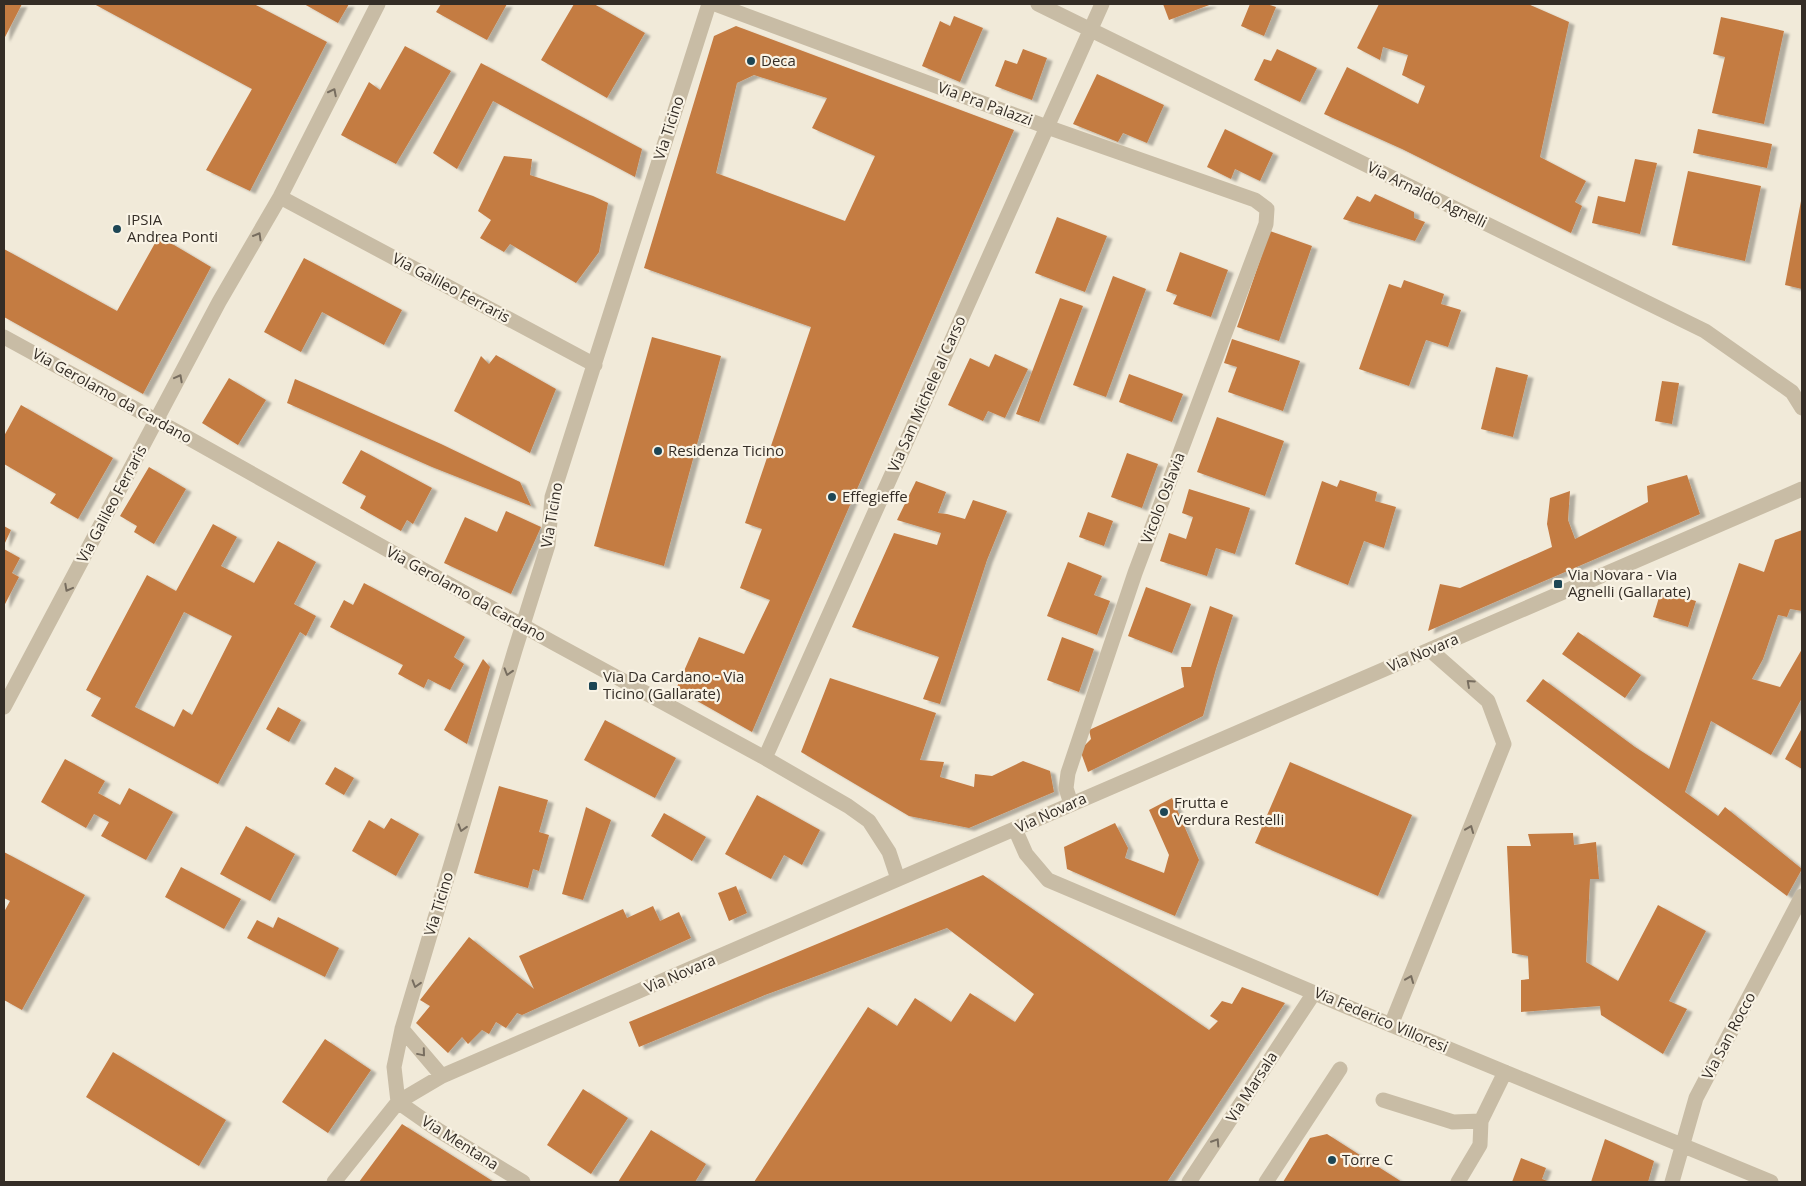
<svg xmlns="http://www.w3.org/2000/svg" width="1806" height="1186" font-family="'Open Sans',sans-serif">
  <defs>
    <filter id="shadow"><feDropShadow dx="5.5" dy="3" stdDeviation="1" flood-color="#0004"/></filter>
  </defs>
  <rect width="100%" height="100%" fill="#f1ead9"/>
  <path fill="#c47b43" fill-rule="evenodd" filter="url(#shadow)" d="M4 4H22L4 39Z
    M94 4H254L327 42 250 191 206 170 252 89Z
    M304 4H349L338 23Z
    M441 4H507L487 40 436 12Z
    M574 4H594L645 33 607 98 541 60Z
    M1163 4H1212L1169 20Z
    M1250 4H1267L1276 7 1264 36 1241 26Z
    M1379 4H1528L1569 22 1540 157 1586 181 1575 202 1582 206 1571 233 1402 149 1324 114 1347 67 1418 104 1425 86 1402 75 1408 55 1383 47 1380 60 1357 48Z
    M954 16 983 28 960 82 922 66 940 21 950 26Z
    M1721 17 1784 31 1764 124 1712 113 1725 57 1713 54Z
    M736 26 1014 130 802 615 752 732 676 689 699 637 744 654 770 600 740 588 762 529 745 523 811 327 644 268 714 36ZM754 75 827 98 812 128 875 156 845 221 716 173 737 83Z
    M405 46 451 71 396 164 341 135 369 82 380 90Z
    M1023 49 1047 58 1032 100 995 86 1005 60 1017 64Z
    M1277 49 1317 68 1300 102 1254 80 1264 59 1271 61Z
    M481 63 642 149 635 177 493 101 457 169 433 153Z
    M1097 74 1164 105 1147 143 1123 133 1118 142 1073 124Z
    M1225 129 1273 153 1260 181 1235 169 1231 179 1207 167Z
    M1698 129 1772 144 1767 168 1693 153Z
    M504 156 532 159 530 175 593 196 608 203 599 252 576 283 510 244 504 252 480 238 491 220 478 211Z
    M1635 159 1657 163 1640 234 1592 223 1598 196 1625 202Z
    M1688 171 1761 186 1745 261 1672 245Z
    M1375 194 1414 212V218L1425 222 1415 241 1343 219 1357 196 1370 202Z
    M1801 201H1802V289L1785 285Z
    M1057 217 1107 236 1085 292 1035 273Z
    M1270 231 1312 246 1279 341 1237 327Z
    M159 236 211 267 143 394 4 317V249L117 311Z
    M1180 252 1228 270 1211 317 1173 304 1177 295 1166 291Z
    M304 258 402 310 384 345 322 312 301 352 264 332Z
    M1113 276 1146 289 1106 397 1073 385Z
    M1404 280 1444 294 1441 304 1461 310 1448 347 1426 340 1409 386 1359 369 1389 284 1401 288Z
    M1060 298 1083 306 1039 422 1016 414Z
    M652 337 721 356 664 566 594 546Z
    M1232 339 1300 361 1283 411 1228 392 1237 367 1224 363Z
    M995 354 1028 369 1005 418 988 411 983 421 948 405 970 358 989 367Z
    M496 355 556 389 530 453 454 411 481 356 489 364Z
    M1496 367 1528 375 1513 437 1481 429Z
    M1129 374 1183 394 1172 422 1119 402Z
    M229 378 266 400 238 445 202 423Z
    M295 379 441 444 520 482 531 506 432 467 287 403Z
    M1662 381 1679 383 1672 424 1655 421Z
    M21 405 113 458 78 519 50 503 56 494 4 464V436Z
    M1217 417 1284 441 1265 496 1197 472Z
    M361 450 432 488 413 524 407 520 401 531 360 508 366 496 342 483Z
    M1127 453 1158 464 1142 508 1111 497Z
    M149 467 186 489 154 544 134 532 137 526 120 516Z
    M1687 475 1700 514 1428 631 1440 584 1460 588 1552 547 1547 524 1550 498 1570 491 1568 520 1575 539 1648 502 1647 486Z
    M1340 480 1377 492 1375 501 1396 507 1384 548 1364 541 1348 585 1295 564 1322 481 1337 487Z
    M916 481 946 492 938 513 947 514 965 519 973 500 1007 511 987 560 940 704 923 699 939 657 852 627 894 533 937 545 941 533 897 520Z
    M1189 489 1250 508 1235 554 1216 548 1207 576 1160 561 1169 533 1186 539 1193 517 1182 513Z
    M506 511 541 527 511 594 444 563 465 517 497 532Z
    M1088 512 1113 521 1104 546 1079 537Z
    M213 524 237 537 221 566 254 583 278 541 316 562 294 604 316 616 306 636 300 632 218 784 91 716 101 698 86 690 147 575 176 591ZM184 612 232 636 192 715 183 709 174 727 135 707Z
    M4 526 11 530 4 545Z
    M1802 530V611L1790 609 1787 617 1778 615 1763 659 1752 679 1780 687 1802 649V698L1771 755 1711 721 1685 792 1718 816 1725 807 1802 869 1787 896 1526 701 1543 679 1635 747 1669 769 1739 563 1764 572 1775 540Z
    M4 549 20 558 12 573 19 577 4 606Z
    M1068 562 1102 576 1094 595 1110 601 1097 635 1047 616Z
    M364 583 465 637 454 657 464 664 450 690 428 679 424 688 398 674 403 665 330 627 344 600 353 605Z
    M1146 587 1191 604 1172 653 1128 636Z
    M1661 591 1696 601 1688 627 1653 617Z
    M1210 606 1233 615 1216 669 1203 716 1088 772 1080 750 1091 739 1089 730 1184 687 1181 667H1191Z
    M1578 632 1641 675 1625 698 1562 654Z
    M1062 637 1094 649 1079 692 1047 680Z
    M483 659 490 667 467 744 444 730Z
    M830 678 936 713 920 760 944 762 940 777 974 787 975 774 992 776 1023 761 1050 771 1054 792 969 828 909 816 801 752Z
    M278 707 301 720 289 742 266 729Z
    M605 720 676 758 655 798 584 760Z
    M1802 728V769L1785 759Z
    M65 759 105 781 98 793 120 805 129 788 173 812 146 860 101 836 109 822 94 814 86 828 41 802Z
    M1290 762 1412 815 1378 896 1255 843Z
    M335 767 354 778 344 795 325 784Z
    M499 786 548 800 539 832 549 835 539 871 533 869 528 888 474 873Z
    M757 795 820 830 802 865 784 855 771 879 725 854Z
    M1172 798 1199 860 1175 916 1067 869 1064 847 1115 823 1128 848 1125 858 1164 873 1169 855 1149 810Z
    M586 807 611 820 583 900 562 894Z
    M664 813 706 837 692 861 651 836Z
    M391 818 419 834 396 876 352 851 369 820 384 829Z
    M246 826 295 854 270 901 220 874Z
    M1573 833 1574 845 1596 842 1599 879H1590L1586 962 1618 981 1658 905 1706 931 1669 1001 1687 1009 1663 1054 1601 1015 1600 1006 1521 1012V980L1529 979 1528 956 1512 953 1507 846H1531L1528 834Z
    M4 852 85 895 22 1010 4 1000V912L10 901 4 898Z
    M181 867 241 899 224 929 165 897Z
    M983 875 1209 1030 1218 1021 1210 1016 1222 1001 1232 1004 1242 987 1285 1003 1167 1182H754L868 1007 897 1026 915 998 951 1022 970 993 1015 1022 1034 994 947 928 765 995 639 1047 629 1022Z
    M736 886 747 913 729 921 718 893Z
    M653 906 660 921 679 912 691 938 522 1015 517 1013 506 1028 496 1022 489 1034 482 1030 468 1044 462 1037 448 1053 416 1023 430 1006 420 1000 469 937 534 989 519 956 623 909 627 918Z
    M278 917 339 948 325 977 247 938 257 920 273 928Z
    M325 1039 371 1070 328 1133 282 1102Z
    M113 1052 226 1120 199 1166 86 1097Z
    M583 1089 628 1118 591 1174 547 1145Z
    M402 1124 445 1151 494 1182H359Z
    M651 1130 706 1164 695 1182H618Z
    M1327 1134 1402 1182H1283L1310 1138Z
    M1605 1139 1654 1161 1648 1182H1591Z
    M1521 1158 1546 1168 1542 1179 1550 1182H1512Z"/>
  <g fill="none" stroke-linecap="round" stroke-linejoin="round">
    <path stroke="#c8bca5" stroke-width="15" d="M715 4 1047 127 1255 200 1267 209 1266 224 1135 573 1068 773 1066 788 1071 804
      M1038 4 1705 331 1792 392 1802 408
      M280 197 595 365
      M4 337 183 435 552 642 765 758 848 806 869 821 889 852 898 879
      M4 707 219 302 280 197 378 4
      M765 758 1102 4
      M1015 829 1026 854 1048 880 1350 1008 1771 1182
      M1391 1025 1504 744 1488 701 1430 650
      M402 1029 442 1076
      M1383 1100 1453 1122 1481 1121
      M334 1182 398 1102 442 1076 1802 489
      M523 1182 438 1130 398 1102 394 1067 402 1029 515 650 548 545 552 497 709 4
      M1189 1182 1314 993
      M1266 1182 1340 1069
      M1458 1182 1480 1145 1481 1121 1505 1072
      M1672 1182 1696 1098 1802 896"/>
  </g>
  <defs><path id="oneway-chevron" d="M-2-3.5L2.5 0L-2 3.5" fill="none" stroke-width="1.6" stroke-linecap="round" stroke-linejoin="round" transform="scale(1.25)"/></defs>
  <g stroke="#776d5f">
    <use href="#oneway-chevron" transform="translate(333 92) rotate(-63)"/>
    <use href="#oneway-chevron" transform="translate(258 236) rotate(-60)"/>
    <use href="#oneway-chevron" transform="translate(179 378) rotate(-62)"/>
    <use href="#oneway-chevron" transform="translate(68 588) rotate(118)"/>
    <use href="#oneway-chevron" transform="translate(508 672) rotate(107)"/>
    <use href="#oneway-chevron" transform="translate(1470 683) rotate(-138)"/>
    <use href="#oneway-chevron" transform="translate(462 828) rotate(107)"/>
    <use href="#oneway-chevron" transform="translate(1470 829) rotate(-68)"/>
    <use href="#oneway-chevron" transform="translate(1410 979) rotate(-68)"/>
    <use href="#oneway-chevron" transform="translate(416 984) rotate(107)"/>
    <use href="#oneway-chevron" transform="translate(422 1053) rotate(50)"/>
    <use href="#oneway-chevron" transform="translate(1216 1142) rotate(-57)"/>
  </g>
  <g fill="#1d4655" stroke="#f9f3e5" stroke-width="2">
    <circle cx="751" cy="61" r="5"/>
    <circle cx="117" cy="229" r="5"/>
    <circle cx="658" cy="451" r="5"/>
    <circle cx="832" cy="497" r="5"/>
    <rect x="1553" y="579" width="10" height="10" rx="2.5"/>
    <rect x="588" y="681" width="10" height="10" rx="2.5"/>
    <circle cx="1164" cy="812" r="5"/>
    <circle cx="1332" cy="1160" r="5"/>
  </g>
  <g text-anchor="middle" stroke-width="4.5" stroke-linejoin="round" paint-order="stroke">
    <g font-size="15" fill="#342d26" stroke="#f9f3e5" text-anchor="start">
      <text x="761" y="66">Deca</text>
      <text x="127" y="225">IPSIA<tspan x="127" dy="17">Andrea Ponti</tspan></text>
      <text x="668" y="456">Residenza Ticino</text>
      <text x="842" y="502">Effegieffe</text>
      <text x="1568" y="580">Via Novara - Via<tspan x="1568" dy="17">Agnelli (Gallarate)</tspan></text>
      <text x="603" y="682">Via Da Cardano - Via<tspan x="603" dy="17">Ticino (Gallarate)</tspan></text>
      <text x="1174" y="808">Frutta e<tspan x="1174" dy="17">Verdura Restelli</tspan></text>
      <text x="1342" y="1165">Torre C</text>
    </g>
    <g font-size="15" fill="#342d26" stroke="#f9f3e5">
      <text transform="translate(985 104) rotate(20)" y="5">Via Pra Palazzi</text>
      <text transform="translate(669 128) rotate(-72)" y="5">Via Ticino</text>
      <text transform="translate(1427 195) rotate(26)" y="5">Via Arnaldo Agnelli</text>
      <text transform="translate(451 288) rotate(28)" y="5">Via Galileo Ferraris</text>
      <text transform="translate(927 394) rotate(-66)" y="5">Via San Michele al Carso</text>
      <text transform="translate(112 396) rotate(29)" y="5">Via Gerolamo da Cardano</text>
      <text transform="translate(1163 498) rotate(-69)" y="5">Vicolo Oslavia</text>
      <text transform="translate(112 504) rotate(-62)" y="5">Via Galileo Ferraris</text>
      <text transform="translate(552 515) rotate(-80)" y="5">Via Ticino</text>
      <text transform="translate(466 594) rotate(29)" y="5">Via Gerolamo da Cardano</text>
      <text transform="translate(1423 653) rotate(-23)" y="5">Via Novara</text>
      <text transform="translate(1051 813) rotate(-24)" y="5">Via Novara</text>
      <text transform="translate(439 904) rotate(-73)" y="5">Via Ticino</text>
      <text transform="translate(680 974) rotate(-23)" y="5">Via Novara</text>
      <text transform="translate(1381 1020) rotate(23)" y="5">Via Federico Villoresi</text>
      <text transform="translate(1729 1036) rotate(-62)" y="5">Via San Rocco</text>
      <text transform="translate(1252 1087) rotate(-57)" y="5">Via Marsala</text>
      <text transform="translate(460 1143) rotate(32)" y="5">Via Mentana</text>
    </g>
  </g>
  <rect width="1806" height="1186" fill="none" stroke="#342d26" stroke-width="10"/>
</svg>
